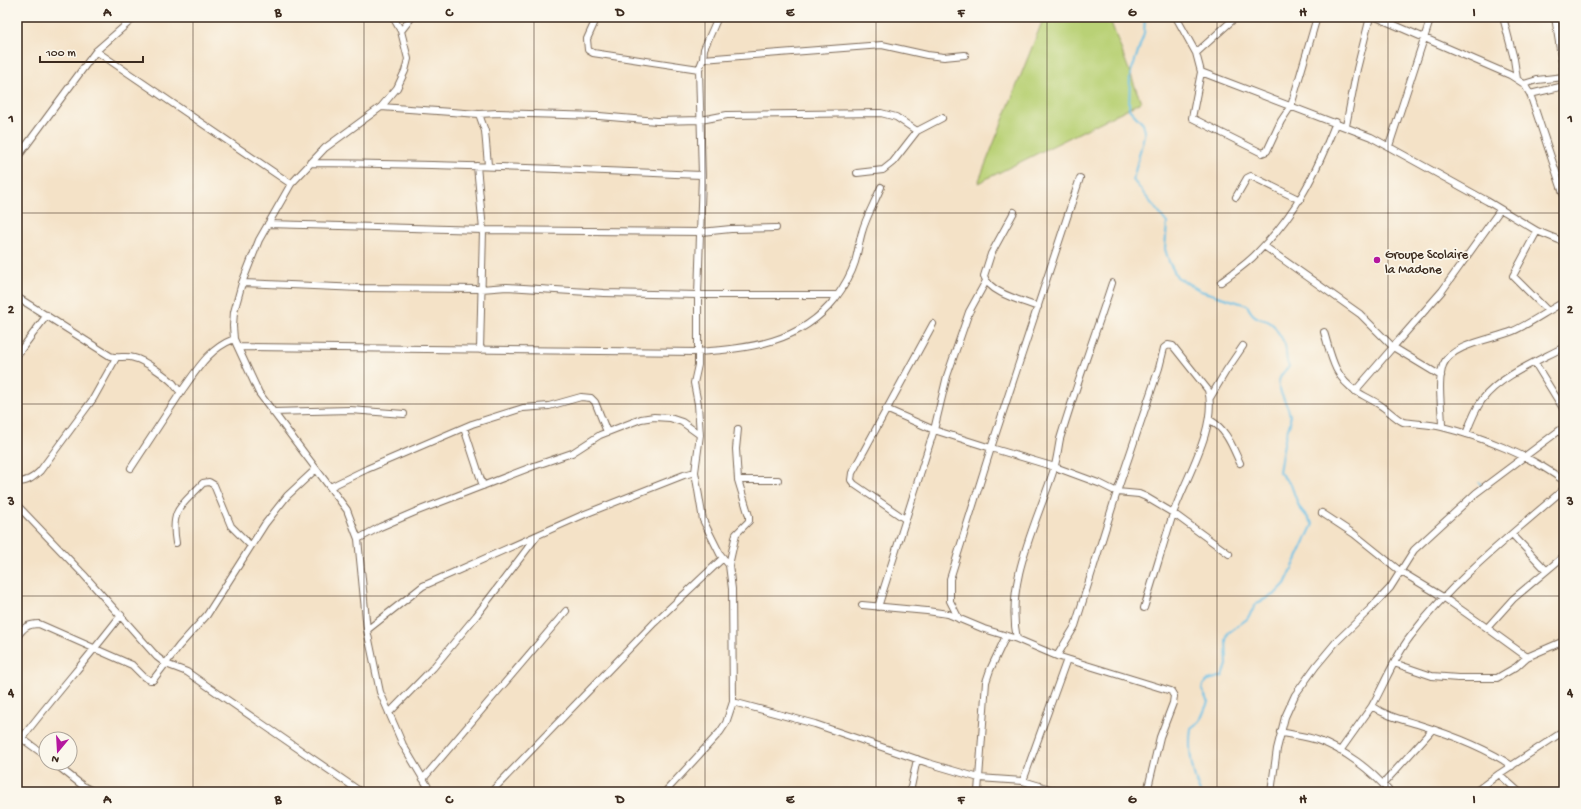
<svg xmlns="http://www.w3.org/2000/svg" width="1581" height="809" font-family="'Gochi Hand',sans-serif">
  <rect width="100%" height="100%" fill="#fbf7ec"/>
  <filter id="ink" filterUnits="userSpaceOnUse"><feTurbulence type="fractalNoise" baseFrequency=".025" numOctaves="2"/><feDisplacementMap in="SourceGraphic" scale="8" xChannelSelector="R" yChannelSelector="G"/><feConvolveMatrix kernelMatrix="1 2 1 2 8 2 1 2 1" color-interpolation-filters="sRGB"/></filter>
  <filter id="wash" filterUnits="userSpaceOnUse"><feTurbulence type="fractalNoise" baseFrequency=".012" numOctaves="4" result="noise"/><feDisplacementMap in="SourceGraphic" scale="16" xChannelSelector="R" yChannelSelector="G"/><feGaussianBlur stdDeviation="0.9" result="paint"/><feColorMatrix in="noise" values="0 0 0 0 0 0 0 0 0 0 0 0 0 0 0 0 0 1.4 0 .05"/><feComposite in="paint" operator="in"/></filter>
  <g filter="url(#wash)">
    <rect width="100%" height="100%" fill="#f4e2c7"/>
    <path fill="#b9d176" stroke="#7a7e4a" d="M1044 17H1109L1141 102 978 183Z"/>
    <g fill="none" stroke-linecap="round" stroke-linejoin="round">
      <path stroke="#6ac0e6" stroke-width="2" d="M1145 17 1144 34 1130 75 1129 109 1143 124 1145 131 1133 180 1167 223 1165 249 1169 262 1177 277 1201 291 1247 305C1256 325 1266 315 1274 326 1277 331 1283 339 1285 345 1287 353 1285 359 1289 367 1264 387 1293 400 1290 423 1289 427 1287 431 1286 435 1283 447 1281 459 1279 472L1291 485 1299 507 1313 524 1285 584 1275 594 1257 603 1247 619 1228 633 1226 640 1227 665 1223 676 1208 680 1203 685 1202 690 1208 702 1200 721 1191 728C1188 751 1191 770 1200 792
        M1479 483 1483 486"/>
    </g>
  </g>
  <g filter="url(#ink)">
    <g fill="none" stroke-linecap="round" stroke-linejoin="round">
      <g stroke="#7c6a59" stroke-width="8">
        <path id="street" d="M393 17 401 31 408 59 405 71 397 88 381 107 325 148 291 184 259 240 242 283 234 312 233 326 234 339 259 393 347 510 358 539 367 630 380 692 403 745 431 792
          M597 17 587 39 588 50 593 53 699 69
          M1176 17 1196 53 1201 72 1192 118 1262 153 1267 151 1281 121 1291 106 1317 17
          M1376 17 1510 75 1524 84 1530 94 1564 196
          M1503 17 1514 59 1517 79
          M1555 17 1564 75
          M401 31 412 17
          M96 51 291 184
          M1196 53 1236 17
          M703 59 704 49 718 17
          M1201 72 1371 137 1487 201 1537 231 1564 242
          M1524 84 1537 80 1564 77
          M1530 94 1564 86
          M381 107 479 114 498 113 599 116 657 121 701 120 727 115 881 113 896 117 917 131 942 118
          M479 114 485 131 488 165
          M1346 126 1357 69 1370 17
          M1389 146 1431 17
          M17 158 96 51 135 17
          M310 163C441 164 571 169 702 175
          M477 166 483 230 480 350
          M857 173 883 170 893 162 917 131
          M1080 178 991 448 1055 467 1101 484 1117 492 1139 494 1146 497 1173 513 1229 554
          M1236 197 1247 178 1251 176 1300 200
          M1014 212 991 254 984 276C989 293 1023 301 1038 307
          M268 224 483 230 701 232 731 229 776 228
          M1537 231 1513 276 1547 310
          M1264 246 1360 314 1393 347 1355 391
          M1221 282C1233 273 1247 264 1257 253 1297 213 1316 173 1336 122
          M242 283 360 288 481 289 507 287 604 293 698 295H837
          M17 297 110 356C118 359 126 355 134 358 144 360 166 376 173 383 176 387 177 389 181 392 197 370 208 349 234 339
          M1324 332C1331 355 1334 377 1356 391 1363 396 1373 400 1380 405 1388 410 1394 417 1403 422 1416 424 1429 424 1442 427 1483 437 1531 456 1564 481
          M238 347 698 352C751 348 800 343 835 299 843 288 851 275 855 262 858 252 859 242 862 232 866 217 875 202 881 187
          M17 355 47 315
          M1535 363 1564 410
          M1441 376 1393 347 1442 291 1500 210
          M1210 398 1226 371 1243 346
          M273 412 350 410 404 414
          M1210 420C1227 430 1232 446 1240 463
          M1442 427C1442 408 1437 383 1443 365 1451 344 1494 339 1513 331 1531 323 1547 311 1564 302
          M464 428 483 486
          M1466 434C1470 423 1475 410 1482 400 1500 376 1538 361 1564 347
          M700 435 698 404 694 383 698 365V295L702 175 699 69 703 59 882 45 927 55 944 57 965 55
          M131 468 181 392
          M738 480H778
          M17 482C27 482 33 478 40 471L93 399 116 358
          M330 487 367 469 472 424 523 408 549 406 581 397 591 398 595 402 607 432
          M17 505 84 575 157 657 166 664 187 672 361 792
          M1322 513 1354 534 1400 571 1443 597 1487 628
          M905 519 854 484 851 480 852 473 933 324
          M1512 534 1546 570
          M358 539 380 527 415 512 534 466 572 453 600 435 641 419 654 417 670 418 682 422 700 435 695 472
          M176 543C170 508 182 506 203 483L209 482 214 485 231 526 250 545
          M729 565 736 534 749 521V516L738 480 736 449 738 429
          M862 605 927 611 948 614 984 629 1017 639 1057 656 1171 691 1174 696 1173 703 1160 737 1147 792
          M878 607 934 430 886 409
          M959 619 950 601V579L991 448 934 430 947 376 969 312 986 281
          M367 630 423 586 585 514 684 475 695 472 703 520 720 554 729 565 732 589 733 702 726 723 720 732 665 792
          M17 637C23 628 27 624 39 624L132 665 144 677 150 680H153L179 646 207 615 265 524 287 496 316 469
          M1017 639C1005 581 1037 523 1054 469 1057 459 1058 449 1060 439 1076 386 1095 335 1112 283
          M1057 656 1075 626 1117 492 1159 368 1164 348 1168 345 1173 346 1208 390C1218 427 1185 479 1173 514 1163 545 1154 577 1144 608
          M1527 657 1487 628 1513 599 1564 556
          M1394 663 1432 676 1458 678H1497L1516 667 1527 657 1564 641
          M733 702 815 724 928 763 979 778 1023 781 1060 792
          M389 713 433 668 476 616 537 536
          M1280 732C1292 735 1305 736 1317 740 1345 750 1371 770 1390 792
          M17 735 46 756
          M22 738C54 696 89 657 121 615
          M1340 751 1372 706
          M54 763 83 786 95 792
          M1512 766C1485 747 1449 734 1417 724 1400 719 1386 716 1372 706 1385 683 1394 658 1410 637 1453 580 1511 535 1564 489
          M1499 774 1519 792
          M423 779 566 611
          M1023 781 1067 659
          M1383 784 1432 730
          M491 792 654 623 723 558
          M910 792 917 759
          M978 792 986 682 990 670 1006 636
          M1271 792 1277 749 1285 717 1295 695 1316 666 1336 642 1370 609 1390 588 1414 550 1476 493 1564 427
          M1475 792 1499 774 1564 731"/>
      </g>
      <use href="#street" stroke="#fff" stroke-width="6"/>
    </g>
  </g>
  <path fill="none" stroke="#3b2a1e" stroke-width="1" stroke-opacity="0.55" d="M193 17V792M364 17V792M534 17V792M705 17V792M876 17V792M1047 17V792M1217 17V792M1388 17V792M17 213H1564M17 404H1564M17 596H1564"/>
  <circle fill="#b5179e" stroke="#fbf7ec" stroke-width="1.5" cx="1377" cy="260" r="4"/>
  <g text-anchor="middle" stroke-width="3.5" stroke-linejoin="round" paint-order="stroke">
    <g font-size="13" fill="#3b2a1e" stroke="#fbf7ec" text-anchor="start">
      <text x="1385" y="258">Groupe Scolaire<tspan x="1385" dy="15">la Madone</tspan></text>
    </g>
  </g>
  <rect width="1581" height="809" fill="none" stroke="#fbf7ec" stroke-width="44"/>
  <g transform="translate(58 751) rotate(198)"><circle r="19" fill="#fbf7ec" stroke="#aea59a"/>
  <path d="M0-3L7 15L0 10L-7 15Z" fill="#b5179e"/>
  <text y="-6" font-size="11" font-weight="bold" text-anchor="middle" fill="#3b2a1e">N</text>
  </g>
  <path d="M40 56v6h103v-6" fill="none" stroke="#3b2a1e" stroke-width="2"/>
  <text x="46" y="56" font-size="12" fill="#3b2a1e" stroke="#fbf7ec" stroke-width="3" paint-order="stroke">100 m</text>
  <rect x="22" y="22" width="1537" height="765" fill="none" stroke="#3b2a1e" stroke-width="1.5"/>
  <g font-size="13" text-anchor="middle" font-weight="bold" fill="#3b2a1e">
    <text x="107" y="16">A</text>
    <text x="278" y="16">B</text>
    <text x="449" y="16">C</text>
    <text x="620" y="16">D</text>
    <text x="790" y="16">E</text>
    <text x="961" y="16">F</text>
    <text x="1132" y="16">G</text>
    <text x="1303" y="16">H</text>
    <text x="1474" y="16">I</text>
    <text x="11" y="122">1</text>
    <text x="1570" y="122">1</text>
    <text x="11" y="313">2</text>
    <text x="1570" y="313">2</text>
    <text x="11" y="505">3</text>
    <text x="1570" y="505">3</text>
    <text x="11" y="696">4</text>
    <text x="1570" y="696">4</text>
    <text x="107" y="803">A</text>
    <text x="278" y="803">B</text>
    <text x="449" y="803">C</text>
    <text x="620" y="803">D</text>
    <text x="790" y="803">E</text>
    <text x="961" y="803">F</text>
    <text x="1132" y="803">G</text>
    <text x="1303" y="803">H</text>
    <text x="1474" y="803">I</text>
  </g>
</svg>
